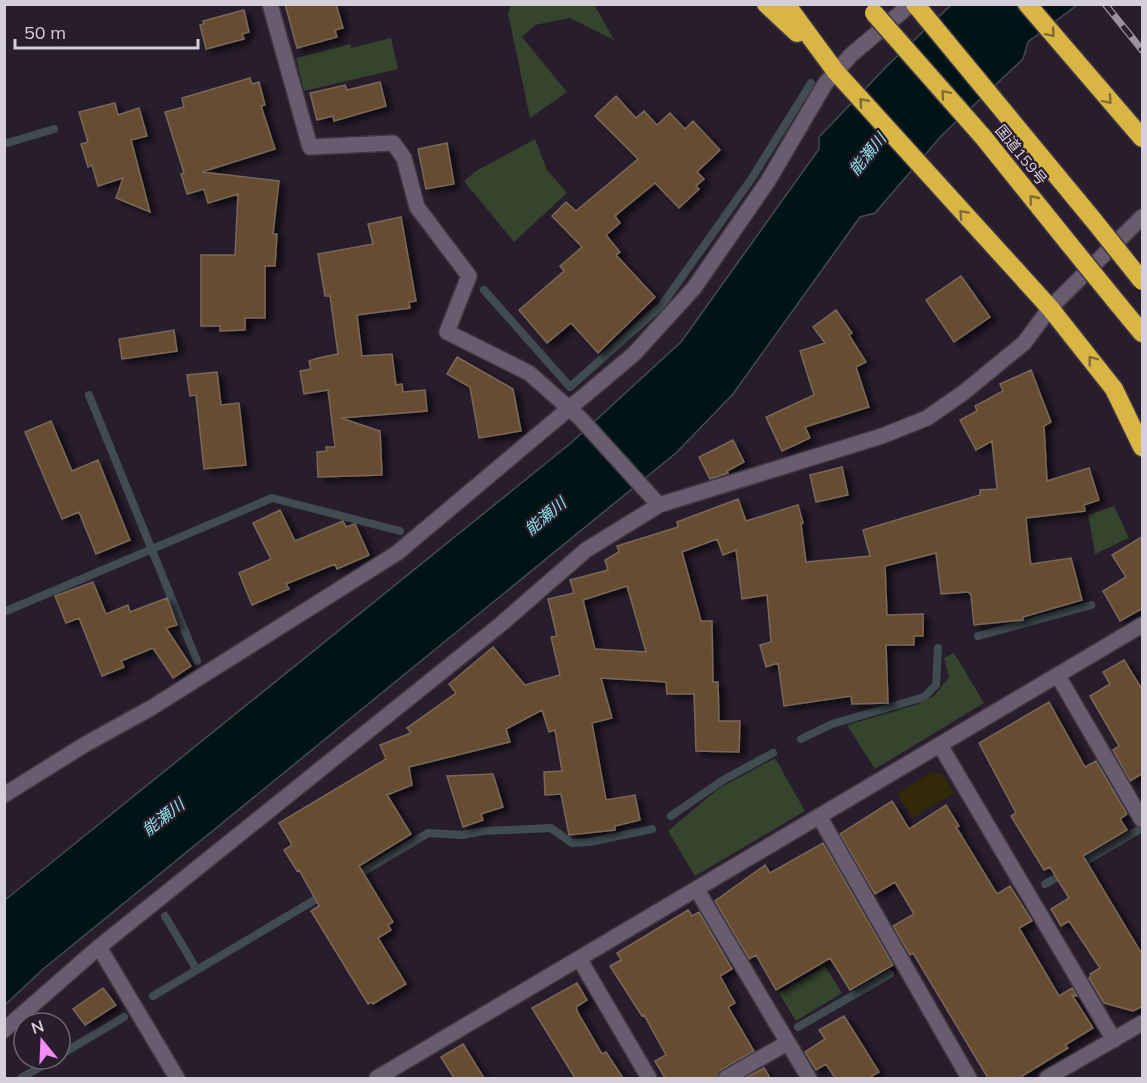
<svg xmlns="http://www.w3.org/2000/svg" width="1147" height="1083" font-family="Mulish,'Noto Sans JP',sans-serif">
  <defs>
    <filter id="shadow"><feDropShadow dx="6" dy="4" stdDeviation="3" flood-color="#0009"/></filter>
  </defs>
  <rect width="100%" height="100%" fill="#281d2d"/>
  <path fill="#34442d" d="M511 5 595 6 614 40 570 18 535 25 522 37 567 92 530 118 508 13Z
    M391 38 398 69 304 91 296 58 350 44 351 48Z
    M535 139 547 170 567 193 514 242 464 181 476 171Z
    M1114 506 1129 538 1095 554 1088 515Z
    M954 653 984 703 875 769 847 725 916 705 934 696 949 677 944 658Z
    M775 758 805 811 695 876 668 831 718 789Z
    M825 966 842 993 796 1021 779 993Z"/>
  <path fill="#312907" d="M932 772 943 775 954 793 912 818 897 793Z"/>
  <path fill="#001415" stroke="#404c50" stroke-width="1.5" d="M951 5H1077L1028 42 1023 59 942 135 875 213 860 217 733 394 676 453 42 970 5 1005V900L571 443 681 342 819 149V137L888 65Z"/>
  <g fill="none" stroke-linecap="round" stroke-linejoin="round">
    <path stroke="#404c50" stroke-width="8" d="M4 144 54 129
      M484 290 570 387 662 305 752 178 811 83
      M89 395 197 661
      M4 612 272 498 400 531
      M978 636 1091 605
      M801 739 832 724 924 697 936 685 938 648
      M671 816 723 780 773 753
      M1079 865 1142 828
      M354 877 428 833 462 835 483 831 551 828 572 843 589 842 652 829
      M1045 884 1063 874
      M165 916 197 970
      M153 996 323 895
      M798 1027 890 974
      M60 1055 124 1017
      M21 1078 54 1059"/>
  </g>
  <path fill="#664d33" stroke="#796858" stroke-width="1.5" fill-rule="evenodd" filter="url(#shadow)" d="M285 4H336L343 28 335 30 337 37 297 48Z
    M244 10 249 32 242 34 244 39 206 49 200 25 204 24 203 21Z
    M250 78 252 84 259 82 265 105 261 106 275 149 202 172 279 181 273 234H277L275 266H265V318H245V330L220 331V326H201V255H235L238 194 208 203 204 189 187 194 181 174 184 173 165 112 184 107 182 98Z
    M380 82 386 106 334 121 333 116 317 120 310 93 345 85 347 90Z
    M616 96 636 118 644 111 657 125 670 113 685 129 693 121 720 150 697 172 704 179 696 186 699 189 679 208 655 183 615 216 620 223 606 235 620 252 616 255 655 297 598 353 571 323 547 343 519 310 564 271 560 266 582 247 552 216 566 202 576 211 638 159 595 116Z
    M115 103 118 115 139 108 147 136 131 140 150 212 116 198 123 178 98 186 92 165 88 167 81 144 88 142 79 112Z
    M447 143 454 184 426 189 418 149Z
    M401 217 416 301 409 302 410 308 357 315 362 356 392 354 396 385 402 384 403 392 425 390 427 411 341 418 380 431 382 475 318 477 317 452 327 451 326 447H335L328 390 304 394 300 371 311 369 309 361 318 358 338 354 330 296H325L318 254 373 244 368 224Z
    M961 276 990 317 954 342 926 300Z
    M836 310 852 333 849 335 866 362 856 367 869 407 805 427 810 438 782 451 766 417 814 395 800 351 825 343 813 327Z
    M174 330 177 351 122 359 119 339Z
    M457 357 513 389 521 431 479 438 470 387 447 374Z
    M1031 370 1051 422 1044 426 1047 481 1089 468 1099 500 1084 505 1085 511 1026 518 1030 559 1031 564 1071 558 1082 600 1023 617V620L974 625 971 595 968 592 941 594 936 553 885 566 887 615 923 614V636H914V645H886L888 703 852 704 851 696 784 706 778 663 766 667 760 645 771 642 767 595 742 599 736 550 723 555 717 539 682 552 701 621H712L713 682H718L719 721H740L739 752 696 751 694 694H667L666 682 601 678 612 718 592 723 606 800 635 795 640 820 615 826V830L569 835 561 794 545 795 544 772 562 771 555 730 549 732 542 710 506 729 510 742 409 767 412 785 387 795 411 834 359 866 393 922 388 925 391 930 378 938 406 984 373 1004 372 1002 368 1004 311 911 319 906 299 870 297 871 284 850 292 845 279 823 386 759 380 745 411 733 407 728 456 693 449 684 493 647 525 685 560 675 551 637 557 636 548 599 574 593 570 580 608 570 605 560 619 552 617 546 678 527 677 522 738 499 746 521 798 505 803 523 801 524 806 562 870 556 863 530 980 495V490L997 489 992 441 976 450 960 420 977 411 975 406 1003 391 1000 384ZM627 586 646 652 595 649 583 600Z
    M217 372 221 405 239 403 246 465 204 469 196 395 190 396 187 375Z
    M51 421 72 471 98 460 130 540 96 554 79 512 62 519 25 432Z
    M733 440 744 462 727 471 728 473 710 479 699 457Z
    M842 467 848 495 816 502 810 475Z
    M280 510 295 541 343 521 346 527 355 524 369 555 337 569 335 564 286 584 289 589 252 605 239 573 271 559 253 523Z
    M1143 536V608L1120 621 1103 591 1126 577 1112 555Z
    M93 582 106 614 128 605 130 612 167 598 177 625 166 628 191 666 173 678 153 648 121 661 124 667 102 676 79 618 66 623 55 596Z
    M1124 660 1143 691V773L1130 781 1113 750 1119 746 1090 696 1110 684 1103 672Z
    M1049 702 1085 767 1096 761 1127 814 1120 819 1127 830 1083 856 1143 956V1006L1133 1011 1104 1003 1089 978 1091 976 1090 974 1100 968 1069 921 1061 926 1051 909 1069 898 1050 867 1044 870 1011 816 1016 813 979 743Z
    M493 774 503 807 481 814 483 820 463 827 447 776Z
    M892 801 909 829 946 805 959 826 956 827 997 894 1010 886 1032 921 1019 928 1059 996 1072 988 1077 996 1072 995 1093 1028 1065 1045 1068 1048 1019 1078H988L913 953 910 955 893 926 914 914 895 882 875 894 840 834Z
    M823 843 893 965 850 990 830 958 776 990 756 955 749 959 715 901 765 865 770 873Z
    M688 910 692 916 699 912 732 969 720 976 735 1003 728 1007 754 1051 721 1070 716 1078H665L655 1061 666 1055 644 1015 642 1016 610 966 621 960 617 953Z
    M577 983 587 1000 576 1007 578 1013 602 1054 606 1052 623 1078H575L532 1008Z
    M103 988 116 1005 85 1025 73 1009Z
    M844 1016 879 1072 869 1078H835L826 1064 816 1070 805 1052 825 1039 819 1030Z
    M463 1044 484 1078H454L441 1057Z
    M764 1068 770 1078H745Z"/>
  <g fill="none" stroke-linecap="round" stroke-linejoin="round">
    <g stroke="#3f3744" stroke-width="18">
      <path id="street" d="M270 4 310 147 393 143 404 158 417 207 469 276 447 332 529 373 580 418 659 505
        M1058 676 1142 820
        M940 745 1114 1040
        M4 795 84 745 151 708 397 553 634 354 694 288 768 181 825 84 851 55 911 4
        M819 816 969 1078
        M697 890 809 1078
        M99 947 177 1078
        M580 960 649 1078
        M4 1030 99 947 500 625 586 550 659 505 882 436 927 418 963 393 1024 343 1050 308
        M377 1078 1142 625
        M726 1078 787 1043
        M1047 1078 1142 1023"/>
    </g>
    <g stroke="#3f3744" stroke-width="18">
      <path id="secondary" d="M1050 308 1142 217"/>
    </g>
    <g stroke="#3f3744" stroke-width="21">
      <path id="highway" d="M766 4 797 33
        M786 4 836 72 1050 308 1114 389 1142 447
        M915 4 1095 222
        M1027 4 1142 138
        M984 138 1070 245
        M1118 304 1142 333"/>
    </g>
    <use href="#street" stroke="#685c6f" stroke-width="15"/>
    <use href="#secondary" stroke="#685c6f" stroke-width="15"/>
    <use href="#highway" stroke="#d9b644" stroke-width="18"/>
    <g stroke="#9a929e" stroke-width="7">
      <path id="rail" d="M1105 4 1142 50"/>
    </g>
    <use href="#rail" stroke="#281d2d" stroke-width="4.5" stroke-dasharray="14" stroke-linecap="butt"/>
    <g stroke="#3f3744" stroke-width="21" stroke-linecap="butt">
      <path id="highway-bridge" d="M874 13 984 138
        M1095 222 1142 281
        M1070 245 1118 304"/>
    </g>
    <use href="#highway-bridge" stroke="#d9b644" stroke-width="18"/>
  </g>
  <defs><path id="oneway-chevron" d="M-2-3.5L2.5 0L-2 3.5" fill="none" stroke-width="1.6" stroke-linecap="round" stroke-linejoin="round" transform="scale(1.5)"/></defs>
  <g stroke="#806a38">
    <use href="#oneway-chevron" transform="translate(1051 33) rotate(50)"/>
    <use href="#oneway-chevron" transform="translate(945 94) rotate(-131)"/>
    <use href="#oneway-chevron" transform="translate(1108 100) rotate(49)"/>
    <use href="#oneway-chevron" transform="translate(863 102) rotate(-131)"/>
    <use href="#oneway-chevron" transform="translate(1033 199) rotate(-129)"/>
    <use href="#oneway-chevron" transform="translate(963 214) rotate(-133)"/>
    <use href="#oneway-chevron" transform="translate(1092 360) rotate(-128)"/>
  </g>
  <g text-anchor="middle" stroke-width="4.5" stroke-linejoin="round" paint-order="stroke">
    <g font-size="15" fill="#d5cfd9" stroke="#281d2d">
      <text transform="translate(1021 155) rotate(51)" y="5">国道159号</text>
    </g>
    <g font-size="16" font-style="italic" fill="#8fe3e6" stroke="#281d2d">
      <text transform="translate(867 154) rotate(-51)" y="6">能瀬川</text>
      <text transform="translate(545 516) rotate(-40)" y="6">能瀬川</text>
      <text transform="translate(163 817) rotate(-38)" y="6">能瀬川</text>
    </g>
  </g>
  <rect width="1147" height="1083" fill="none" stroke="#d5cfd9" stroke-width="12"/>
  <g transform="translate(42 1041) rotate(342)"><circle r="28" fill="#281d2d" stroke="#6d6472" stroke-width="1.5"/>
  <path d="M0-4.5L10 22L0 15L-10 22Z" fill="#f28af3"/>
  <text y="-9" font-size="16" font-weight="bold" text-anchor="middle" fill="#d5cfd9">N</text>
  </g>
  <path d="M15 39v9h183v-9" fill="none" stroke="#d5cfd9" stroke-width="3"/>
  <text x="24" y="39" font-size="18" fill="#d5cfd9" stroke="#281d2d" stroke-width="4.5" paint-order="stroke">50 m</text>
</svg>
